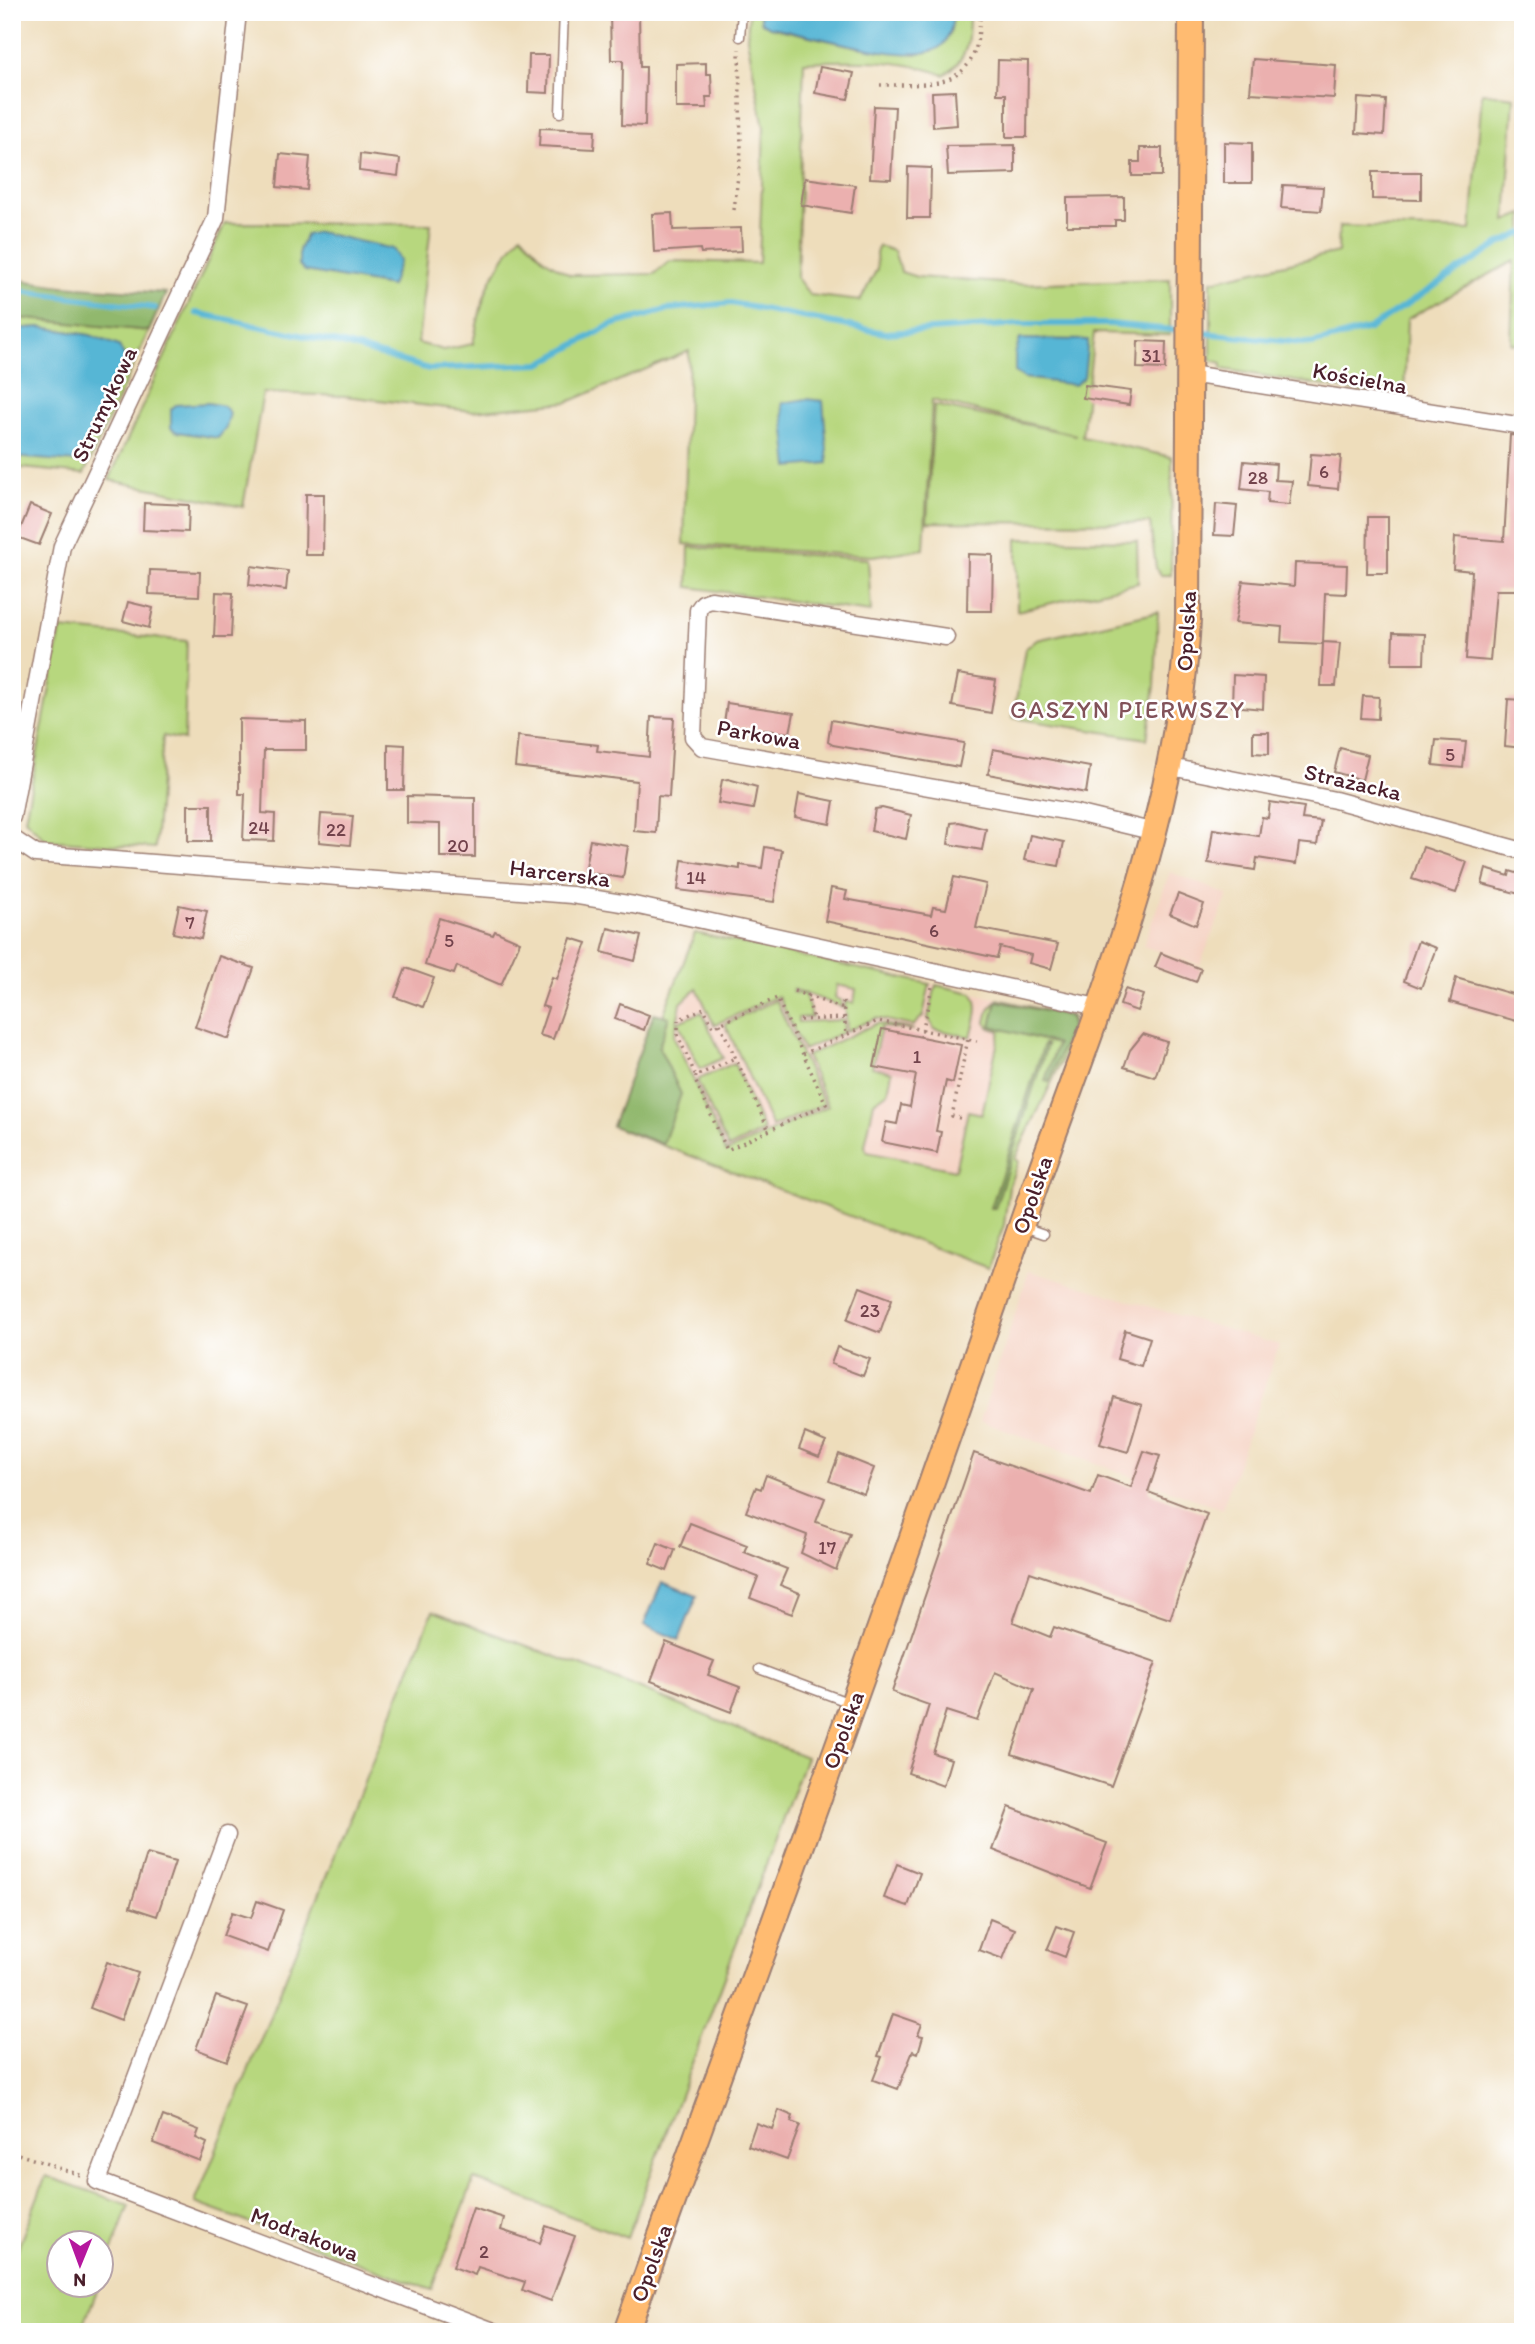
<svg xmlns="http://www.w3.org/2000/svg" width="1535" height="2344" font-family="Itim,sans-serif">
  <rect width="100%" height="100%" fill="#fff"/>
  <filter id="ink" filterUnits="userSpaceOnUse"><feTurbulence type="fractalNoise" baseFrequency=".0143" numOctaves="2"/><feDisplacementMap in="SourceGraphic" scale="14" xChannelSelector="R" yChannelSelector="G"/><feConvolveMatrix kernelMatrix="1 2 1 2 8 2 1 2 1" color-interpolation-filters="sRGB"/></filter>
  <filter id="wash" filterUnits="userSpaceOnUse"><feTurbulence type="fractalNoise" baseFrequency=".00686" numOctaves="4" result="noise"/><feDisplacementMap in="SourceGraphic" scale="28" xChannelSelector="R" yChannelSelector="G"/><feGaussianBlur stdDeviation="1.57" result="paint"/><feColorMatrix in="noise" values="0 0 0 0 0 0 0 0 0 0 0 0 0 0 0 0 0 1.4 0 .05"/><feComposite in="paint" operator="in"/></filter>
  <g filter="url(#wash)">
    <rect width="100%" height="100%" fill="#edb"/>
    <path fill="#f5d2c2" d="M1170 872 1228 895 1200 965 1143 946Z
      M695 933 1065 1013 1002 1198 997 1225 619 1129Z
      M1029 1271 1279 1345 1222 1509 980 1421Z"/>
    <path fill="#b7d77e" stroke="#807b54" stroke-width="2" d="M749 12H759L761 22 770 27 858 47 917 54 950 34 954 12H969C969 42 969 58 944 75 901 58 850 60 804 62L797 278 810 295 860 301 877 269 876 252 879 246 894 251 901 272 917 277 1017 284 1170 279V335L1094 333 1082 437 1172 457 1171 575H1161L1156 568 1150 523 927 522 934 405 1076 435 932 400 924 549 872 556 684 544 689 351 568 402 472 411 345 396 263 393 243 507 109 480 225 223 431 224 418 343 443 350 473 344C483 292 489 276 521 234L544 259 570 275 654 274 670 261 759 263 764 127 747 38Z
      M1482 93 1514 97 1506 221 1523 214V343L1511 344 1514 261 1407 319 1404 399 1222 369V363L1211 360V281L1338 252 1339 226 1471 230Z
      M12 316 149 331 84 474 12 467V457L38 458 41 327 12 329Z
      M1017 539 1137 541 1138 583 1017 611Z
      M689 547 868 559 871 612 688 587Z
      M1158 612 1155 686 1147 739 1013 718 1025 649 1037 640Z
      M61 629 187 641 184 740 163 736 155 848 46 840 25 819Z
      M695 933 930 984 923 1016 913 1026 876 1018 847 1031 845 1001 854 1003 856 989 837 985 835 998 841 1000 842 1007 793 989 792 992 805 995 812 1017 798 1018V1022L843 1020 844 1032 803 1050 778 996 714 1025 697 988 681 1003 674 1037 726 1152 828 1106 806 1056 877 1023 914 1030 881 1027 872 1067 892 1072 888 1092 874 1102 865 1146 867 1152 955 1170 968 1111 982 1114 1000 1031 990 1028 986 1022 989 1010 998 999 1071 1016C1078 1043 1025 1132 1015 1159L1018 1161 1009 1186 1004 1225 988 1268 619 1129Z
      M936 985 972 993C982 1006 974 1022 971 1037L934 1029 928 1018Z
      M776 1000 824 1104 772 1127 725 1024Z
      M702 1012 723 1058 700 1069 678 1022Z
      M734 1063 764 1131 728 1148 697 1080Z
      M433 1611 616 1679 806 1757 627 2238 474 2179 432 2290 195 2203Z
      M46 2176 129 2205 102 2277V2242H60V2284L99 2285 81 2332H12V2263Z"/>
    <path fill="#91b86d" stroke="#6e6c4c" stroke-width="2" d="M12 279 62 286 166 293 149 331 18 318 12 316Z
      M997 1001 1069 1016 1071 1025 1049 1082 1045 1081 1057 1044 991 1026Z
      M654 1013 669 1017 659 1047 681 1094 663 1144 612 1126Z
      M1044 1044 1047 1045 995 1208H991Z"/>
    <path fill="#56b6d5" stroke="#506a80" stroke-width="2" d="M759 12H954C952 24 951 38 940 47 913 68 805 32 770 27L761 22Z
      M318 232 393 249 400 260 391 286 305 271 299 265V250L306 235Z
      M41 327 90 335 119 346 127 362 76 462 12 457V329Z
      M1020 339 1088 340 1084 377 1075 385 1024 378 1015 372V354Z
      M806 399 823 401 828 463 789 467 782 403Z
      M208 403 224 406 230 413 226 428 218 438 177 432 171 428V409L176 405Z
      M662 1582 697 1596 679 1640 644 1625Z"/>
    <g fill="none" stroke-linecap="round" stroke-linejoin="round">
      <path stroke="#56b6d5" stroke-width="6" d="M12 290 155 308
        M196 313 343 344 429 369 540 364 611 325 670 309 731 303 885 333 1021 324H1110L1184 331
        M1194 332 1312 344 1369 329 1501 243 1523 233"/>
    </g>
    <g id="blocks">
      <path fill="#ebb0af" d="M610 12H639L640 67H646L645 126 622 125 623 60H611Z
        M529 55H549L548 93 528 92Z
        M1253 59 1336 65 1334 98 1250 93Z
        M998 60 1028 61 1027 137H1006V94H997Z
        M706 63V74H711L712 97H706L707 108H676V64Z
        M820 67 854 73 848 99 815 93Z
        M955 91 957 125 933 127 932 92Z
        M1358 98 1386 100 1384 135 1356 133Z
        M874 106 895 107 891 179 870 178Z
        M540 128 595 130 594 149 539 146Z
        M1224 142 1252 143V183H1224Z
        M1015 145V173L948 175 946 146Z
        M1140 148H1162V176H1132V162H1140Z
        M280 154 310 157 307 190 277 187Z
        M360 154 400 159 398 176 359 171Z
        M908 167 931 168 930 218H907Z
        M1372 172H1421V200L1372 199Z
        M805 178 855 185 851 213 801 205Z
        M1283 185 1323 187 1321 211 1281 208Z
        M1124 197V220H1115V226H1067V198Z
        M672 213 673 230 741 228 742 251 701 253 700 249 654 252 652 214Z
        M1138 341 1166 342 1165 369 1137 368Z
        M1085 385 1131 391 1129 405 1083 398Z
        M1510 435 1523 436V590H1496L1490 661 1466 659 1472 571 1453 569 1455 537 1504 541Z
        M1311 454 1341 456 1338 489 1308 486Z
        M1244 461 1276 464 1275 480 1292 481 1289 505 1267 503 1268 492 1241 489Z
        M306 494H324L323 555H305Z
        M144 503 189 505 188 532 143 530Z
        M1216 504 1237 506 1234 536 1214 535Z
        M30 505 52 514 39 545 17 537Z
        M1368 517H1388V573H1367Z
        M968 554 993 555 992 611H967Z
        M1295 563 1347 565 1346 594 1325 593 1323 642 1340 643 1336 686H1321L1323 644 1281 642 1282 627 1235 623 1243 581 1294 586Z
        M251 566 288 571 286 590 249 585Z
        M150 570 200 572 199 596 149 594Z
        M216 592 233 593 231 637H214Z
        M128 602 153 608 149 628 123 621Z
        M1393 633 1425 634 1424 664H1392Z
        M958 674 996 680 991 713 952 706Z
        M1233 675 1264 677 1263 709 1232 706Z
        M1363 696 1379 697 1378 719 1361 718Z
        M1508 699 1523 700V748L1505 746Z
        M727 703 794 713 790 733 730 726 724 723Z
        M651 717 674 718 669 797 658 796 656 833 634 831 637 781 515 767 518 736 598 745 597 751 649 757Z
        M239 719 306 721V750H264L262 813 275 814 274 841 243 840 245 794H239Z
        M831 720 964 743 959 767 833 745 828 742Z
        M1253 732H1269V754L1253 753Z
        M1436 740 1466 742 1463 768 1433 765Z
        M388 744 405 745 404 790H388Z
        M1340 748 1368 755 1362 780 1334 772Z
        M993 749 1090 767 1086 793 988 774Z
        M728 779 757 787 753 809 718 803 722 780Z
        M799 794 834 801 830 824 795 817Z
        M407 796 475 798V857H440V824L407 823Z
        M1270 802 1304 807 1302 819 1321 821 1317 845 1299 843 1296 864 1257 858 1255 870 1208 863 1213 829 1259 836 1262 817 1268 818Z
        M188 805H211V841H188Z
        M882 808 911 815 906 839 871 831 875 809Z
        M321 814 353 816 350 845 319 842Z
        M959 822 986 829 982 850 948 844 951 823Z
        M1030 835 1064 842 1059 866 1024 860Z
        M590 840 628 846 623 878 584 872Z
        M765 847 782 850 774 902 678 890 682 860 740 869V865L762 868Z
        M1423 847 1467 862 1456 893 1412 879Z
        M1486 869 1509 876 1510 871 1523 875V895L1482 884Z
        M954 877 986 884 976 928 1058 944 1051 969 1029 963 1031 955 1000 947 997 958 825 921 831 888 847 891 845 899 931 915 933 907 946 909Z
        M1178 894 1204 904 1196 925 1170 914Z
        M179 905 207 911 201 939 173 933Z
        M439 918 493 935 495 931 520 942 501 985 457 966 454 974 425 965Z
        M608 928 641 936 635 961 602 952Z
        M571 938 587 943 553 1039 539 1035 548 1008 542 1006 552 977 557 979Z
        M1418 941 1436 948 1421 988 1404 981Z
        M1161 953 1201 969 1196 982 1155 967Z
        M219 956 254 968 229 1039 195 1027Z
        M406 968 434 978 423 1007 395 997Z
        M1456 978 1523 997V1023L1450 1002Z
        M1125 989 1143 995 1137 1011 1120 1005Z
        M620 1004 649 1015 644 1030 615 1019Z
        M882 1029 961 1045 953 1083 946 1081 936 1131 941 1132 937 1153 882 1142 886 1122 897 1124 901 1105 910 1107 916 1075 874 1067Z
        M1143 1034 1167 1042 1155 1077 1124 1067 1130 1050Z
        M860 1287 892 1299 880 1333 847 1320Z
        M1125 1330 1150 1338 1141 1366 1117 1359Z
        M837 1347 870 1359 863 1376 831 1364Z
        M1114 1397 1142 1405 1128 1452 1100 1444Z
        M805 1433 826 1442 819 1457 799 1449Z
        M1144 1451 1160 1456 1148 1492 1207 1514 1170 1619 1030 1572 1013 1622 1050 1637 1054 1627 1156 1662 1111 1786 1012 1754 1034 1689 995 1672 977 1721 946 1711 933 1753 951 1759 943 1786 908 1773 929 1705 892 1692 974 1453 1091 1494 1098 1475 1131 1487Z
        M839 1454 874 1468 864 1494 829 1481Z
        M766 1475 825 1498 816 1522 850 1534 836 1570 801 1553 807 1535 746 1512 756 1487 761 1489Z
        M690 1523 747 1545 744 1552 787 1569 780 1585 800 1593 792 1614 750 1598 758 1577 680 1547Z
        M658 1543 675 1550 667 1571 650 1564Z
        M666 1642 714 1661 708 1675 740 1687 731 1712 651 1681Z
        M1009 1807 1107 1843 1090 1888 993 1850Z
        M147 1854 175 1862 157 1916 130 1907Z
        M897 1864 920 1873 908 1906 884 1898Z
        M257 1901 283 1910 268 1952 223 1936 232 1912 251 1918Z
        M990 1919 1015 1929 1003 1959 979 1950Z
        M1057 1926 1074 1932 1065 1957 1047 1950Z
        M107 1962 138 1973 121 2020 90 2008Z
        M216 1996 248 2007 227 2061 196 2049Z
        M893 2014 922 2024 918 2035 923 2036 918 2053 913 2051 898 2089 873 2080 882 2057 878 2056Z
        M779 2110 793 2116 791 2122 800 2125 787 2160 748 2146 756 2123 772 2129Z
        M163 2116 199 2130 196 2138 207 2143 200 2161 153 2143Z
        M473 2208 504 2218 501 2230 540 2243 546 2226 575 2236 551 2301 522 2290 525 2282 478 2267 475 2275 453 2267Z"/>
    </g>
  </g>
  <g filter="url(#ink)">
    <use href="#blocks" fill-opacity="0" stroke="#9c7e73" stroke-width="2"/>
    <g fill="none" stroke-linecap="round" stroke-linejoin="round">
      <g stroke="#9c7e73" stroke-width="11">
        <path id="service" d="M740 37 742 12
          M560 113 564 12
          M1024 1227 1044 1234
          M759 1669 850 1703"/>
      </g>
      <g stroke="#9c7e73" stroke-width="19">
        <path id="minor" d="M1190 374 1523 426
          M946 637 711 600 703 603 698 610 693 737 702 747 1076 813 1155 832
          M1171 767 1335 800 1523 851
          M12 817 62 546 216 218 238 12
          M12 838 36 854 572 895 634 905 1097 1007
          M227 1835 97 2181 496 2332"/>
      </g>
      <g stroke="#9c7e73" stroke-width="28">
        <path id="primary" d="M626 2332C758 1965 893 1598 1020 1229 1088 1031 1178 831 1188 619L1191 12"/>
      </g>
      <path stroke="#9c7e73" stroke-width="3.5" stroke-dasharray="2 5" stroke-linecap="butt" d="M880 85C913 84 963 91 975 50 979 38 979 25 981 12
        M734 210 741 150 739 49
        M794 991 844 1009
        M807 994 813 1019
        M843 1002 846 1035
        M800 1020 845 1018
        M720 1024 769 1131
        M921 1037 932 987
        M803 1054 878 1021 977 1041
        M696 1076 695 1080 727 1150 826 1104 777 998 713 1027 704 1008 678 1020V1036L696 1076 735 1058
        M960 1118 952 1116 968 1039
        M12 2152 83 2176"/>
      <use href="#service" stroke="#fff" stroke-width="8"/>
      <use href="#minor" stroke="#fff" stroke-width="16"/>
      <use href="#primary" stroke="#ffbb71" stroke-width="24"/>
    </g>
  </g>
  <g text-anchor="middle" stroke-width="5" stroke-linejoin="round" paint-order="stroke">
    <g font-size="19" fill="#72434c">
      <text x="1151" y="362">31</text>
      <text x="1324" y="478">6</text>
      <text x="1258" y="484">28</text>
      <text x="1450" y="761">5</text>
      <text x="259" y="834">24</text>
      <text x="336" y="836">22</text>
      <text x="458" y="852">20</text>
      <text x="696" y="884">14</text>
      <text x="190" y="929">7</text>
      <text x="934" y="937">6</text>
      <text x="449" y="947">5</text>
      <text x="917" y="1063">1</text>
      <text x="870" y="1317">23</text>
      <text x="827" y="1554">17</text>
      <text x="484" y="2258">2</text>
    </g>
    <g font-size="23" fill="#4a1f2b" stroke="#fff">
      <text transform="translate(1360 378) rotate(10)" y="8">Kościelna</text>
      <text transform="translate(104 404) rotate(-65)" y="8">Strumykowa</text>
      <text transform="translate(1186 631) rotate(-87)" y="8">Opolska</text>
      <text transform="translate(759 734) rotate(10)" y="8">Parkowa</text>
      <text transform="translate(1353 782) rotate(13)" y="8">Strażacka</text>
      <text transform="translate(560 873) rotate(7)" y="8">Harcerska</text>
      <text transform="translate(1032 1195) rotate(-71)" y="8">Opolska</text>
      <text transform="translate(843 1730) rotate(-70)" y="8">Opolska</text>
      <text transform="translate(305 2234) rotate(21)" y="8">Modrakowa</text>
      <text transform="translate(651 2263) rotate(-70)" y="8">Opolska</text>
    </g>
    <g font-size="24" letter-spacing="2" fill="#825259" stroke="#fff">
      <text x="1128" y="718">GASZYN PIERWSZY</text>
    </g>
  </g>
  <rect width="1535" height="2344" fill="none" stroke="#fff" stroke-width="42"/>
  <g transform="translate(80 2264) rotate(181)"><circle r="33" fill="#ffffff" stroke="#b7a5aa" stroke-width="2"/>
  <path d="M0-5L12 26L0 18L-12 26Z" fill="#b5179e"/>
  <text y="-10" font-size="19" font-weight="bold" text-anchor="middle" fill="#4a1f2b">N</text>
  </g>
</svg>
